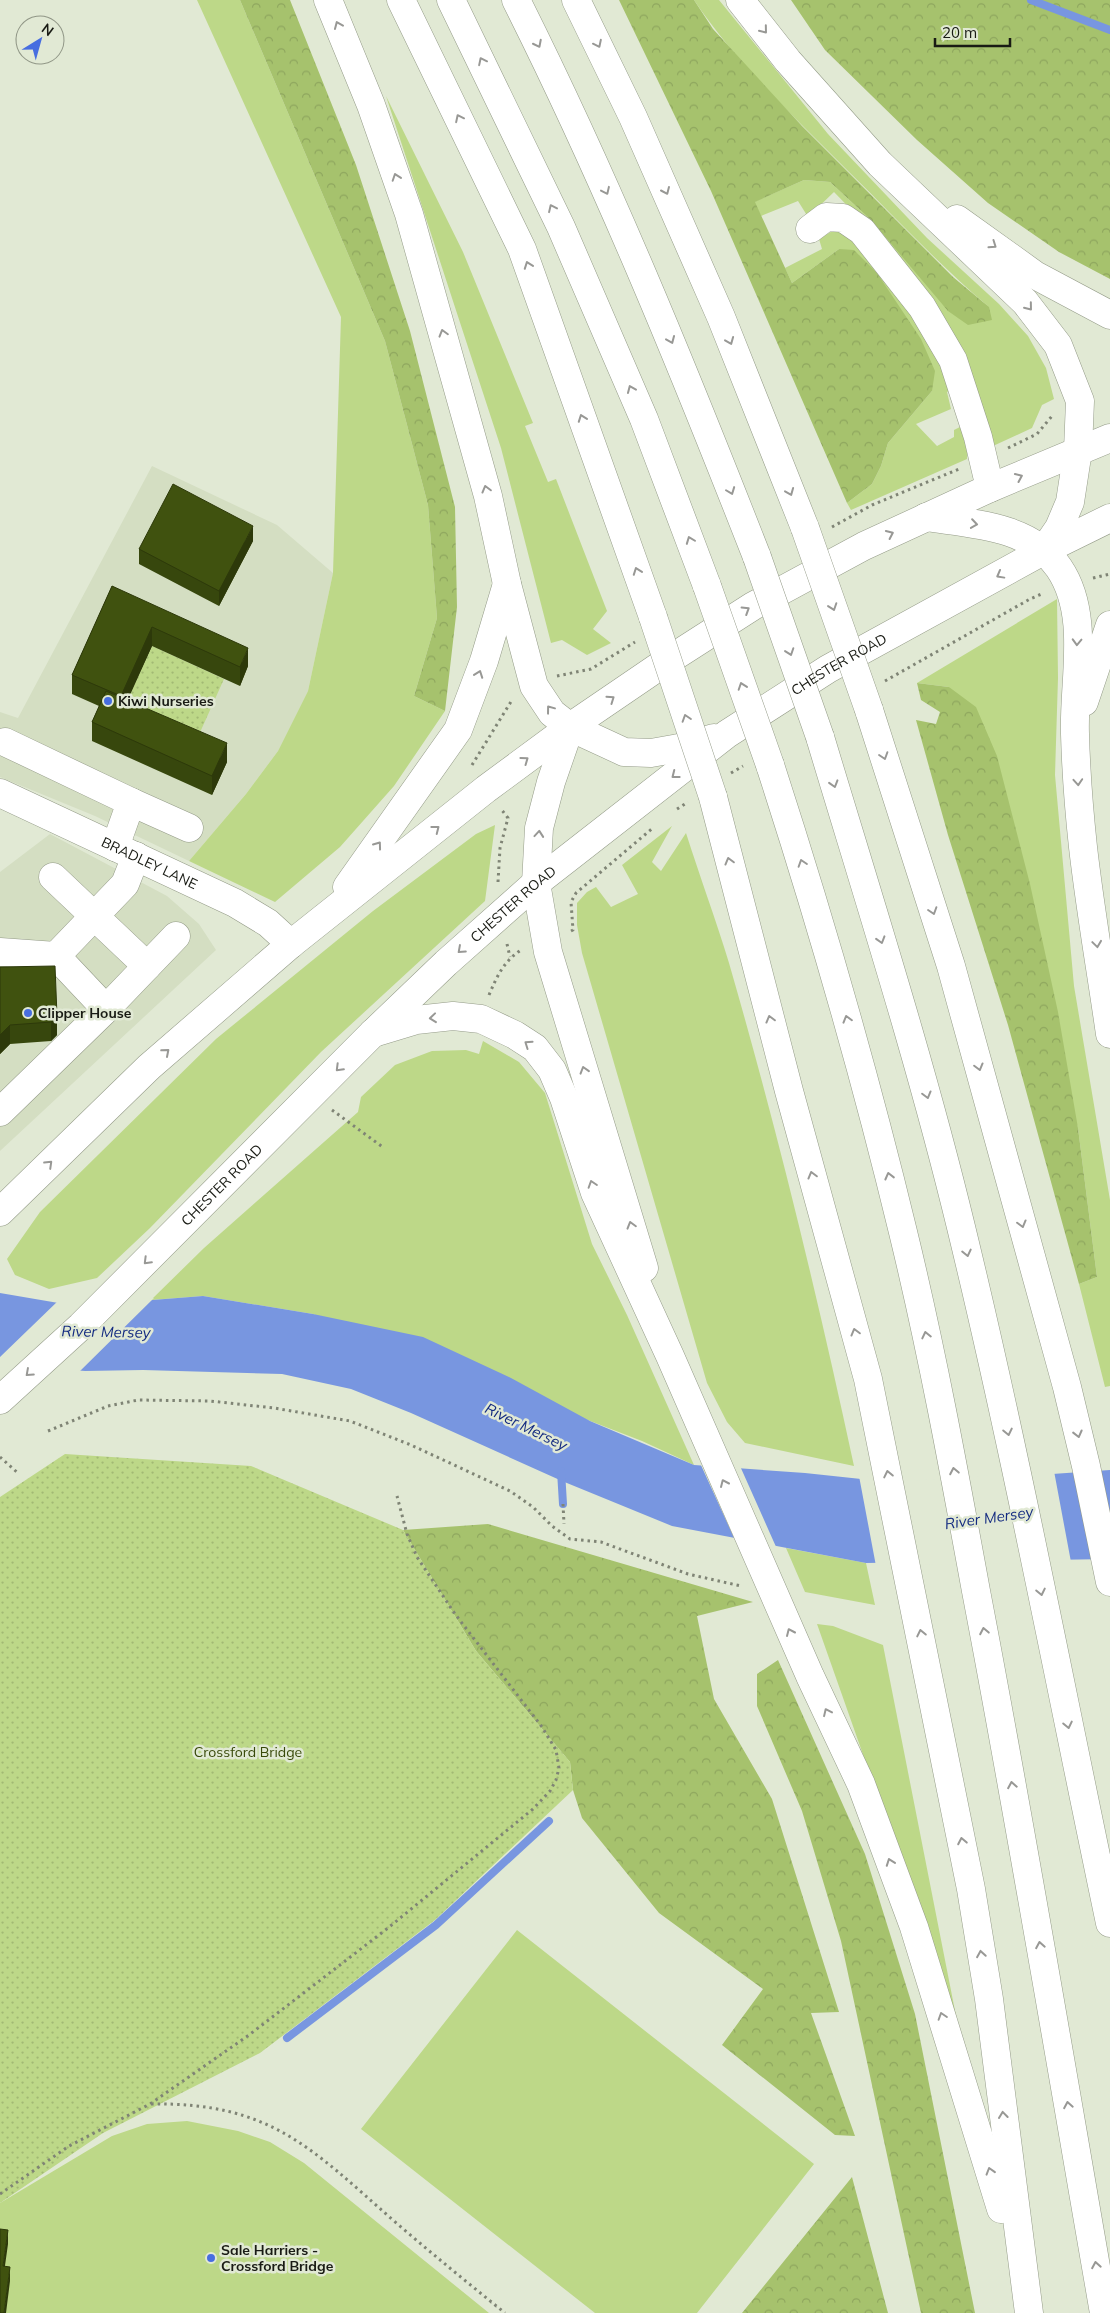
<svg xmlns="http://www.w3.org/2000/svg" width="1110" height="2313" font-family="Mulish,sans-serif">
  <defs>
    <pattern id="forest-crowns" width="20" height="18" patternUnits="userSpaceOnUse" patternTransform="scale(1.25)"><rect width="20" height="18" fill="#a6c26d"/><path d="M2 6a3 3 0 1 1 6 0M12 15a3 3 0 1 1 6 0" fill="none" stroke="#8ea65e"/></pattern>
    <pattern id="park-dots" width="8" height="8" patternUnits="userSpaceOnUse" patternTransform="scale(1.25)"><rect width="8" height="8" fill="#bdd888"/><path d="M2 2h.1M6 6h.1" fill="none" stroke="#a2b974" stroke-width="1.8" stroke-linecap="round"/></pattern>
  </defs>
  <rect width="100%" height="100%" fill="#e1e9d4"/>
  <path fill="#d4dec2" d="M152 466 277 525 333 573 308 691 278 751 246 794 189 861 95 816 0 777V712L18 718Z
    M50 834 167 896 199 924 216 950 0 1151V872Z"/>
  <path fill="#bdd888" d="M197 0H240L385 341 428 505 437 618 414 696 445 711 394 786 340 847 275 902 189 861 246 794 278 751 308 691 333 573 341 317Z
    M694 0H719L828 134 927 238 999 304 1028 336 1046 368 1054 399 1042 405 1032 428 993 446 963 349 938 311 872 231 834 192 808 217 798 201 761 216 754 202 804 180 830 182 872 221 989 307C939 265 895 217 849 172 795 118 737 64 694 0Z
    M386 96 463 252 533 423 525 426 548 482 556 479 607 611 593 629 611 643 587 655 562 640 551 643 501 448Z
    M839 227 900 286 953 389 947 392 951 409 916 424 937 446 954 437V430L962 426 968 445 967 459 851 510 847 503 872 484 881 466 888 443 932 391 839 249 792 283 785 268 822 249 819 239Z
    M1057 599 1058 678 1055 775 1074 986 1110 1200V1386L1105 1387 1079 1284 1097 1277 1078 1128 949 687 917 683Z
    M495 825 485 901 321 1052 150 1228 97 1278 49 1289 15 1275 7 1259 40 1212 216 1039 373 911 476 834Z
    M672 826 652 862 661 871 686 833C700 877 716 920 729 963 777 1129 818 1298 854 1466L745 1443 727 1422 707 1383 582 953 577 925V903L587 892 596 887 611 907 638 894 622 865Z
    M483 1041 519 1062 545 1093 592 1244 627 1315 694 1465 642 1441 313 1314 203 1296 151 1300 204 1248 358 1112 361 1097 395 1065 432 1051 466 1050 479 1054Z
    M786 1548 866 1563 875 1605 805 1592Z
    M817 1624 833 1626 883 1645 957 2021Z
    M517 1930 814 2164 697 2313H595L361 2129Z
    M187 2121 238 2131 270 2142 304 2163 489 2313H0V2203L112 2136 147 2124Z"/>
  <path fill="url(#forest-crowns)" d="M240 0H290L356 165 410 331 455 507 457 607 445 711 414 696 437 618 428 505 385 341Z
    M619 0H694L713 29 802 126 953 277 989 307 992 320 968 325 948 311 872 221 830 182 804 180 755 202 792 283 839 249 854 250 877 273 921 339 935 371 932 391 888 443 881 466 872 484 847 503 711 191Z
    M791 0H1110V279L1059 252 988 203 917 140 825 50Z
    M917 683 949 687 976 707 997 756 1030 884 1058 1012 1078 1128 1097 1277 1079 1284 1008 1025 948 835 916 720 936 724 940 712 921 700Z
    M488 1524 753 1602 697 1616 714 1699 772 1799 839 2012 811 2013 855 2136 835 2135 722 2045 763 1989 659 1913 582 1818 573 1790 570 1762 476 1651 403 1530Z
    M778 1660 865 1854 915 2014 975 2313H921L841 1941 802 1811 757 1706V1674Z
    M852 2177 888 2313H742Z"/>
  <path fill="url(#park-dots)" d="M152 646 224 679 193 748 120 716Z
    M65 1454 251 1466 403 1530 476 1651 570 1762 573 1790 435 1920 260 2053 103 2133 0 2203V1497Z"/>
  <path fill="#7896e0" d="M0 1293 76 1306 203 1296 313 1314 423 1337 511 1378 590 1421 694 1465 805 1473 908 1484 1110 1470V1559L866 1563 672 1526 562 1481 411 1413 351 1389 282 1374 143 1370 85 1371 0 1364Z"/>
  <path fill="#e1e9d4" d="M154 1298 78 1373 0 1367V1357L59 1300 77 1303Z
    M700 1463 740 1466 777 1549 735 1540Z
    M1054 1471 1071 1562 876 1566 859 1476 908 1481Z"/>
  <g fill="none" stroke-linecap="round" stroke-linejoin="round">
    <path stroke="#7896e0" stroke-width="8" d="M1031 0 1110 30
      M561 1471 563 1504
      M287 2038 436 1925 549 1821"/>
    <g stroke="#949b88" stroke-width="29">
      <g id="minor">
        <path d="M810 229 826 217 843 218 862 231 922 307 953 360 978 437 990 488"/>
        <path d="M5 742 131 802 115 847"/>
        <path id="s1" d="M0 793 235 903 268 923 291 944"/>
        <path d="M131 802 189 828"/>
        <path d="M53 877 147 966"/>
        <path d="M0 952 56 956 106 1009"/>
        <path d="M56 956 125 884 136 856"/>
        <path d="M0 1112 106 1009 176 936"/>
      </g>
    </g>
    <g stroke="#949b88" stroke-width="29">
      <g id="highway">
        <path d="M328 0 371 105 409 214 488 496 507 584 534 686 552 713 570 727 624 752 651 753 679 748 714 738"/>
        <path d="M401 0 522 249 653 617"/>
        <path d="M451 0 561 227 644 419 707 586"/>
        <path d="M516 0C607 181 683 368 757 557"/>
        <path d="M576 0 633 117 721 317 805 528"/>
        <path d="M740 0 788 61 880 164 1025 302 1058 345 1080 401 1078 450 1070 502 1059 528 1044 550"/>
        <path d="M957 219 1035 275 1110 315"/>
        <path d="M926 517C972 524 1030 525 1059 568 1091 615 1073 681 1075 734 1076 771 1079 810 1083 847 1090 909 1101 971 1110 1034"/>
        <path d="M1084 702 1110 625"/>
        <path d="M869 710 951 966 1067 1387 1086 1466 1110 1582"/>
        <path d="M570 727 551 782 539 828 536 883 548 952 644 1268"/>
        <path d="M820 737C869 900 921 1062 961 1227 1017 1457 1061 1691 1110 1923"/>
        <path d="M770 765C820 919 865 1075 903 1232 932 1351 954 1471 976 1591 1022 1831 1062 2072 1104 2313"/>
        <path d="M713 797 789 1091 868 1379 971 1889 989 1999 1029 2313"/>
        <path d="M347 887 458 730 484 661 507 584"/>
        <path d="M373 1033 416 1020 453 1016 481 1019 515 1035 535 1048 552 1070 564 1098 595 1193 670 1356 810 1676 861 1784 914 1927 1001 2209"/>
        <path d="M0 1212 149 1067 291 944 486 789 570 727 661 665 753 606 864 546 990 488 1110 438"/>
        <path id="s2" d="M0 1400 81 1326 373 1033 446 963 536 883 727 734 828 669 1043 551 1110 518"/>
      </g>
    </g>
    <path stroke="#7f8475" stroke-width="3" stroke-dasharray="2.5 4" stroke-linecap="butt" d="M1008 448 1037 434 1052 416
      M832 527 872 505 959 469
      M1093 578 1110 574
      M557 676 591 669 635 642
      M885 681 1030 599 1044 593
      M472 765 512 700
      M731 773 743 766
      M677 809 688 802
      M498 882 500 848 508 818 501 809
      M571 931 573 930 571 902 576 893 654 827
      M507 944 510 957
      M489 995C497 976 504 961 521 950
      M332 1110 384 1148
      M48 1431 108 1406 138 1400 210 1401 274 1408 350 1421 411 1445 510 1491 533 1507 552 1526 570 1539 601 1542 688 1574 741 1586
      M0 1457 19 1474
      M563 1504 564 1524
      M151 2104C270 2102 311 2148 394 2221 431 2253 468 2283 505 2313
      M0 2194 69 2146 150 2104 249 2035 388 1928 533 1809 550 1791 556 1780 559 1768 556 1750 542 1727 455 1614 417 1557 407 1534 397 1496"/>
    <use href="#minor" stroke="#fff" stroke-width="28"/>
    <use href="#highway" stroke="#fff" stroke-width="28"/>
    <g stroke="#949b88" stroke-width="29" stroke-linecap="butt">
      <path id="highway-bridge" d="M805 528 869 710
        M757 557 820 737
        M707 586 770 765
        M653 617 713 797"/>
    </g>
    <use href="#highway-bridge" stroke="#fff" stroke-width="28"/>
  </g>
  <path fill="#37470d" d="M253 541 219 606 139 564V549Z
    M112 586 248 666 240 686 152 646 127 700 227 762 212 795 92 741V722L99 706 72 694V675Z
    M0 967 57 1016V1035L51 1041 10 1044 0 1054Z"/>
  <path fill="#2d390a" d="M253 526V541L219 606V591Z
    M152 627V646L121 715V696Z
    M248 648V666L240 686V667Z
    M227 743V762L212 795V776Z
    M57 1016V1035L51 1041V1022Z
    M10 1025V1044L0 1054V1035Z
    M8 2230V2244L3 2280V2266Z
    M10 2267V2281L6 2313H4Z"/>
  <path fill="#40520f" stroke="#2d390a" d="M173 484 253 526 219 591 139 549Z
    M112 586 248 648 240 667 152 627 121 696 72 675Z
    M106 691 227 743 212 776 92 722Z
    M55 966 57 1016 51 1022 10 1025 0 1035V967Z
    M0 2229 8 2230 3 2266 10 2267 4 2313H0Z"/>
  <defs><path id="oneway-chevron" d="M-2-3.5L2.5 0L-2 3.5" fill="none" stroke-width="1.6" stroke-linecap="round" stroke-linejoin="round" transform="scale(1.25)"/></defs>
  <g stroke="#989895">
    <use href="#oneway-chevron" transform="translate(338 25) rotate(-113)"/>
    <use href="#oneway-chevron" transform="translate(764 30) rotate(51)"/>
    <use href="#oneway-chevron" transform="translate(538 44) rotate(63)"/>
    <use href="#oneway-chevron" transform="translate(598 44) rotate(64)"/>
    <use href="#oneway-chevron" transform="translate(482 61) rotate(-116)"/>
    <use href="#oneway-chevron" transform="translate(459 118) rotate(-116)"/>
    <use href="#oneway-chevron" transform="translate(396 177) rotate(-109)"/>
    <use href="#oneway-chevron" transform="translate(606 191) rotate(65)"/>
    <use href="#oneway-chevron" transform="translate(666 191) rotate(66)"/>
    <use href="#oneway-chevron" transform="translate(552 208) rotate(-115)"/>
    <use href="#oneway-chevron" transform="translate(993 245) rotate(35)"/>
    <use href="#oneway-chevron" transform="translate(528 265) rotate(-110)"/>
    <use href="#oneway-chevron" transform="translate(1029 307) rotate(51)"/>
    <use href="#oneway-chevron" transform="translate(443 333) rotate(-106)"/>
    <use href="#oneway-chevron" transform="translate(671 340) rotate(67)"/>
    <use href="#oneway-chevron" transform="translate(730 341) rotate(68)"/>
    <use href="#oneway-chevron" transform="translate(631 389) rotate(-113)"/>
    <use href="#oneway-chevron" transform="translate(582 418) rotate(-110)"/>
    <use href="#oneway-chevron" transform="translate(1019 477) rotate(-24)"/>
    <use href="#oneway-chevron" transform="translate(486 489) rotate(-105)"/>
    <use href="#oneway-chevron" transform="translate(731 491) rotate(69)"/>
    <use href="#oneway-chevron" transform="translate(790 492) rotate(68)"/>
    <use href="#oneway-chevron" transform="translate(974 524) rotate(8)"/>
    <use href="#oneway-chevron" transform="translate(890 534) rotate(-25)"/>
    <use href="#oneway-chevron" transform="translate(690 540) rotate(-111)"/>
    <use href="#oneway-chevron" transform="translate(637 571) rotate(-110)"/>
    <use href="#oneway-chevron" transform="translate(1000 575) rotate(151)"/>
    <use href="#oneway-chevron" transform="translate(833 607) rotate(71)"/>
    <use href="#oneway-chevron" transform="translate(746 610) rotate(-32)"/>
    <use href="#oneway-chevron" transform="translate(1077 642) rotate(92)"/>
    <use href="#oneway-chevron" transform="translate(790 652) rotate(71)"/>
    <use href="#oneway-chevron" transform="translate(479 674) rotate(-70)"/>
    <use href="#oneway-chevron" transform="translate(742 686) rotate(-109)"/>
    <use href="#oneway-chevron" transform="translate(611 699) rotate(-35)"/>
    <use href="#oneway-chevron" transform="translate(550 709) rotate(-127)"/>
    <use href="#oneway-chevron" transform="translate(686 718) rotate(-108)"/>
    <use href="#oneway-chevron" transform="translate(884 756) rotate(72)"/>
    <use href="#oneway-chevron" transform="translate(525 760) rotate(-36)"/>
    <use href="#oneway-chevron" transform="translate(675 775) rotate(142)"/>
    <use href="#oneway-chevron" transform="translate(1078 782) rotate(86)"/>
    <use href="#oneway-chevron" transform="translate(834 784) rotate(73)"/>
    <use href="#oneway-chevron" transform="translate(436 829) rotate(-38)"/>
    <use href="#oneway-chevron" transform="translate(539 834) rotate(-85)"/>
    <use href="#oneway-chevron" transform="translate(378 845) rotate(-54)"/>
    <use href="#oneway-chevron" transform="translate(729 861) rotate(-105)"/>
    <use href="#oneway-chevron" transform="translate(802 863) rotate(-108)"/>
    <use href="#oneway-chevron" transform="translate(933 911) rotate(72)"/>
    <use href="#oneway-chevron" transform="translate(881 940) rotate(73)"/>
    <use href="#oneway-chevron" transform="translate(1097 944) rotate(82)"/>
    <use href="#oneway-chevron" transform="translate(461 950) rotate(138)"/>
    <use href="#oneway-chevron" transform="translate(433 1018) rotate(174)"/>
    <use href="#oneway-chevron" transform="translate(770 1019) rotate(-105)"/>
    <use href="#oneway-chevron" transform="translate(847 1019) rotate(-106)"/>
    <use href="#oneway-chevron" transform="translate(528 1044) rotate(-145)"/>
    <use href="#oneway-chevron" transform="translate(166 1052) rotate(-41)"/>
    <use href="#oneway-chevron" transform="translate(979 1067) rotate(75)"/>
    <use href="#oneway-chevron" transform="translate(339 1068) rotate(135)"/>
    <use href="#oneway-chevron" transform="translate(584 1070) rotate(-107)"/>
    <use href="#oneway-chevron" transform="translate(927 1095) rotate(75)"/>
    <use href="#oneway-chevron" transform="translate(49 1164) rotate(-44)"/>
    <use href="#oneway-chevron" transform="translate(812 1175) rotate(-105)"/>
    <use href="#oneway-chevron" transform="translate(889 1176) rotate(-104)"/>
    <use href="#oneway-chevron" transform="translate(592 1184) rotate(-108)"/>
    <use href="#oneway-chevron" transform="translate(1022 1224) rotate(75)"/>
    <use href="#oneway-chevron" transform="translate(631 1225) rotate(-106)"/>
    <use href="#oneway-chevron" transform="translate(967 1253) rotate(77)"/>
    <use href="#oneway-chevron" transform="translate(147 1261) rotate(135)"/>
    <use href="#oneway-chevron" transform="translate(855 1332) rotate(-105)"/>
    <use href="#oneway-chevron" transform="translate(926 1335) rotate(-103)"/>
    <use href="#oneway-chevron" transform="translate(29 1373) rotate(138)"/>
    <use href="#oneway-chevron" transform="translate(1008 1432) rotate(78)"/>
    <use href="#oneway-chevron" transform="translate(1078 1434) rotate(76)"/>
    <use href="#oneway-chevron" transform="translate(954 1471) rotate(-101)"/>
    <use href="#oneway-chevron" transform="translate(888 1474) rotate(-102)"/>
    <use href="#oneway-chevron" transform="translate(724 1483) rotate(-114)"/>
    <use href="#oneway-chevron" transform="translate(1041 1592) rotate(78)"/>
    <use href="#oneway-chevron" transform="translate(984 1631) rotate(-101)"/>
    <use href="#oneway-chevron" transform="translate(790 1632) rotate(-114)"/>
    <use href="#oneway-chevron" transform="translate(921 1633) rotate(-102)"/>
    <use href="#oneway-chevron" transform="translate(827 1712) rotate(-115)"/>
    <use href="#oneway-chevron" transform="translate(1068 1725) rotate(78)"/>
    <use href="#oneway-chevron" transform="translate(1012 1785) rotate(-100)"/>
    <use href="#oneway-chevron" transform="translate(962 1841) rotate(-101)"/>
    <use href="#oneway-chevron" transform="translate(890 1862) rotate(-110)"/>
    <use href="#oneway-chevron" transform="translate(1040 1945) rotate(-100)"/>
    <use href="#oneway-chevron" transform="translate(981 1954) rotate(-99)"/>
    <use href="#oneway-chevron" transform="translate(942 2016) rotate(-108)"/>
    <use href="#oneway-chevron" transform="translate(1068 2105) rotate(-100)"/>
    <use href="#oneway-chevron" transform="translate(1003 2115) rotate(-97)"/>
    <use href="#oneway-chevron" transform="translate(990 2171) rotate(-107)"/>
    <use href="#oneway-chevron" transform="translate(1096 2265) rotate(-100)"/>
  </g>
  <g fill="#476ee0" stroke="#e1e9d4" stroke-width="2">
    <circle cx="108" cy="701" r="5"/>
    <circle cx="28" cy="1013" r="5"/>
    <circle cx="211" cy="2258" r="5"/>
  </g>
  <g text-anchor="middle" stroke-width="5" stroke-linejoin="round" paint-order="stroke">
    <g font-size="14" fill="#191b14" stroke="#e1e9d4">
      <text dy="5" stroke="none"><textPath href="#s2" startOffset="1119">CHESTER ROAD</textPath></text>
      <text dy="5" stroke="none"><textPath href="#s1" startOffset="165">BRADLEY LANE</textPath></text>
      <text dy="5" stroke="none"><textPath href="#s2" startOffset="714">CHESTER ROAD</textPath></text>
      <text dy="5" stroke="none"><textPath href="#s2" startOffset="309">CHESTER ROAD</textPath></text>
    </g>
    <g font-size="14" font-weight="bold" fill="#191b14" stroke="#e1e9d4" text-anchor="start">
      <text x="118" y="706">Kiwi Nurseries</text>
      <text x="38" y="1018">Clipper House</text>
      <text x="221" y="2255">Sale Harriers -<tspan x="221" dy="16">Crossford Bridge</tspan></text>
    </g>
    <g font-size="14" fill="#384909" stroke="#e1e9d4">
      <text x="248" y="1757">Crossford Bridge</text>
    </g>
    <g font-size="15" font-style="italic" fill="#142b80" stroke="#e1e9d4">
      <text transform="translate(106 1332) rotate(1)" y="5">River Mersey</text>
      <text transform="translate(526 1427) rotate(26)" y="5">River Mersey</text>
      <text transform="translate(989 1518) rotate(-8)" y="5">River Mersey</text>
    </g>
  </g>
  <g transform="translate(40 40) rotate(37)"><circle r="24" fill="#e1e9d4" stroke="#919787"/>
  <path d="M0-4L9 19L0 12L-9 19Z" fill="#476ee0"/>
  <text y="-8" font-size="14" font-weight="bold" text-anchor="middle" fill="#191b14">N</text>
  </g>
  <path d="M935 38v8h75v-8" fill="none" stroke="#191b14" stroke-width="2.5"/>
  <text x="942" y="38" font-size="15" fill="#191b14" stroke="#e1e9d4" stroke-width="4" paint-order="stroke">20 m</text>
</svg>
